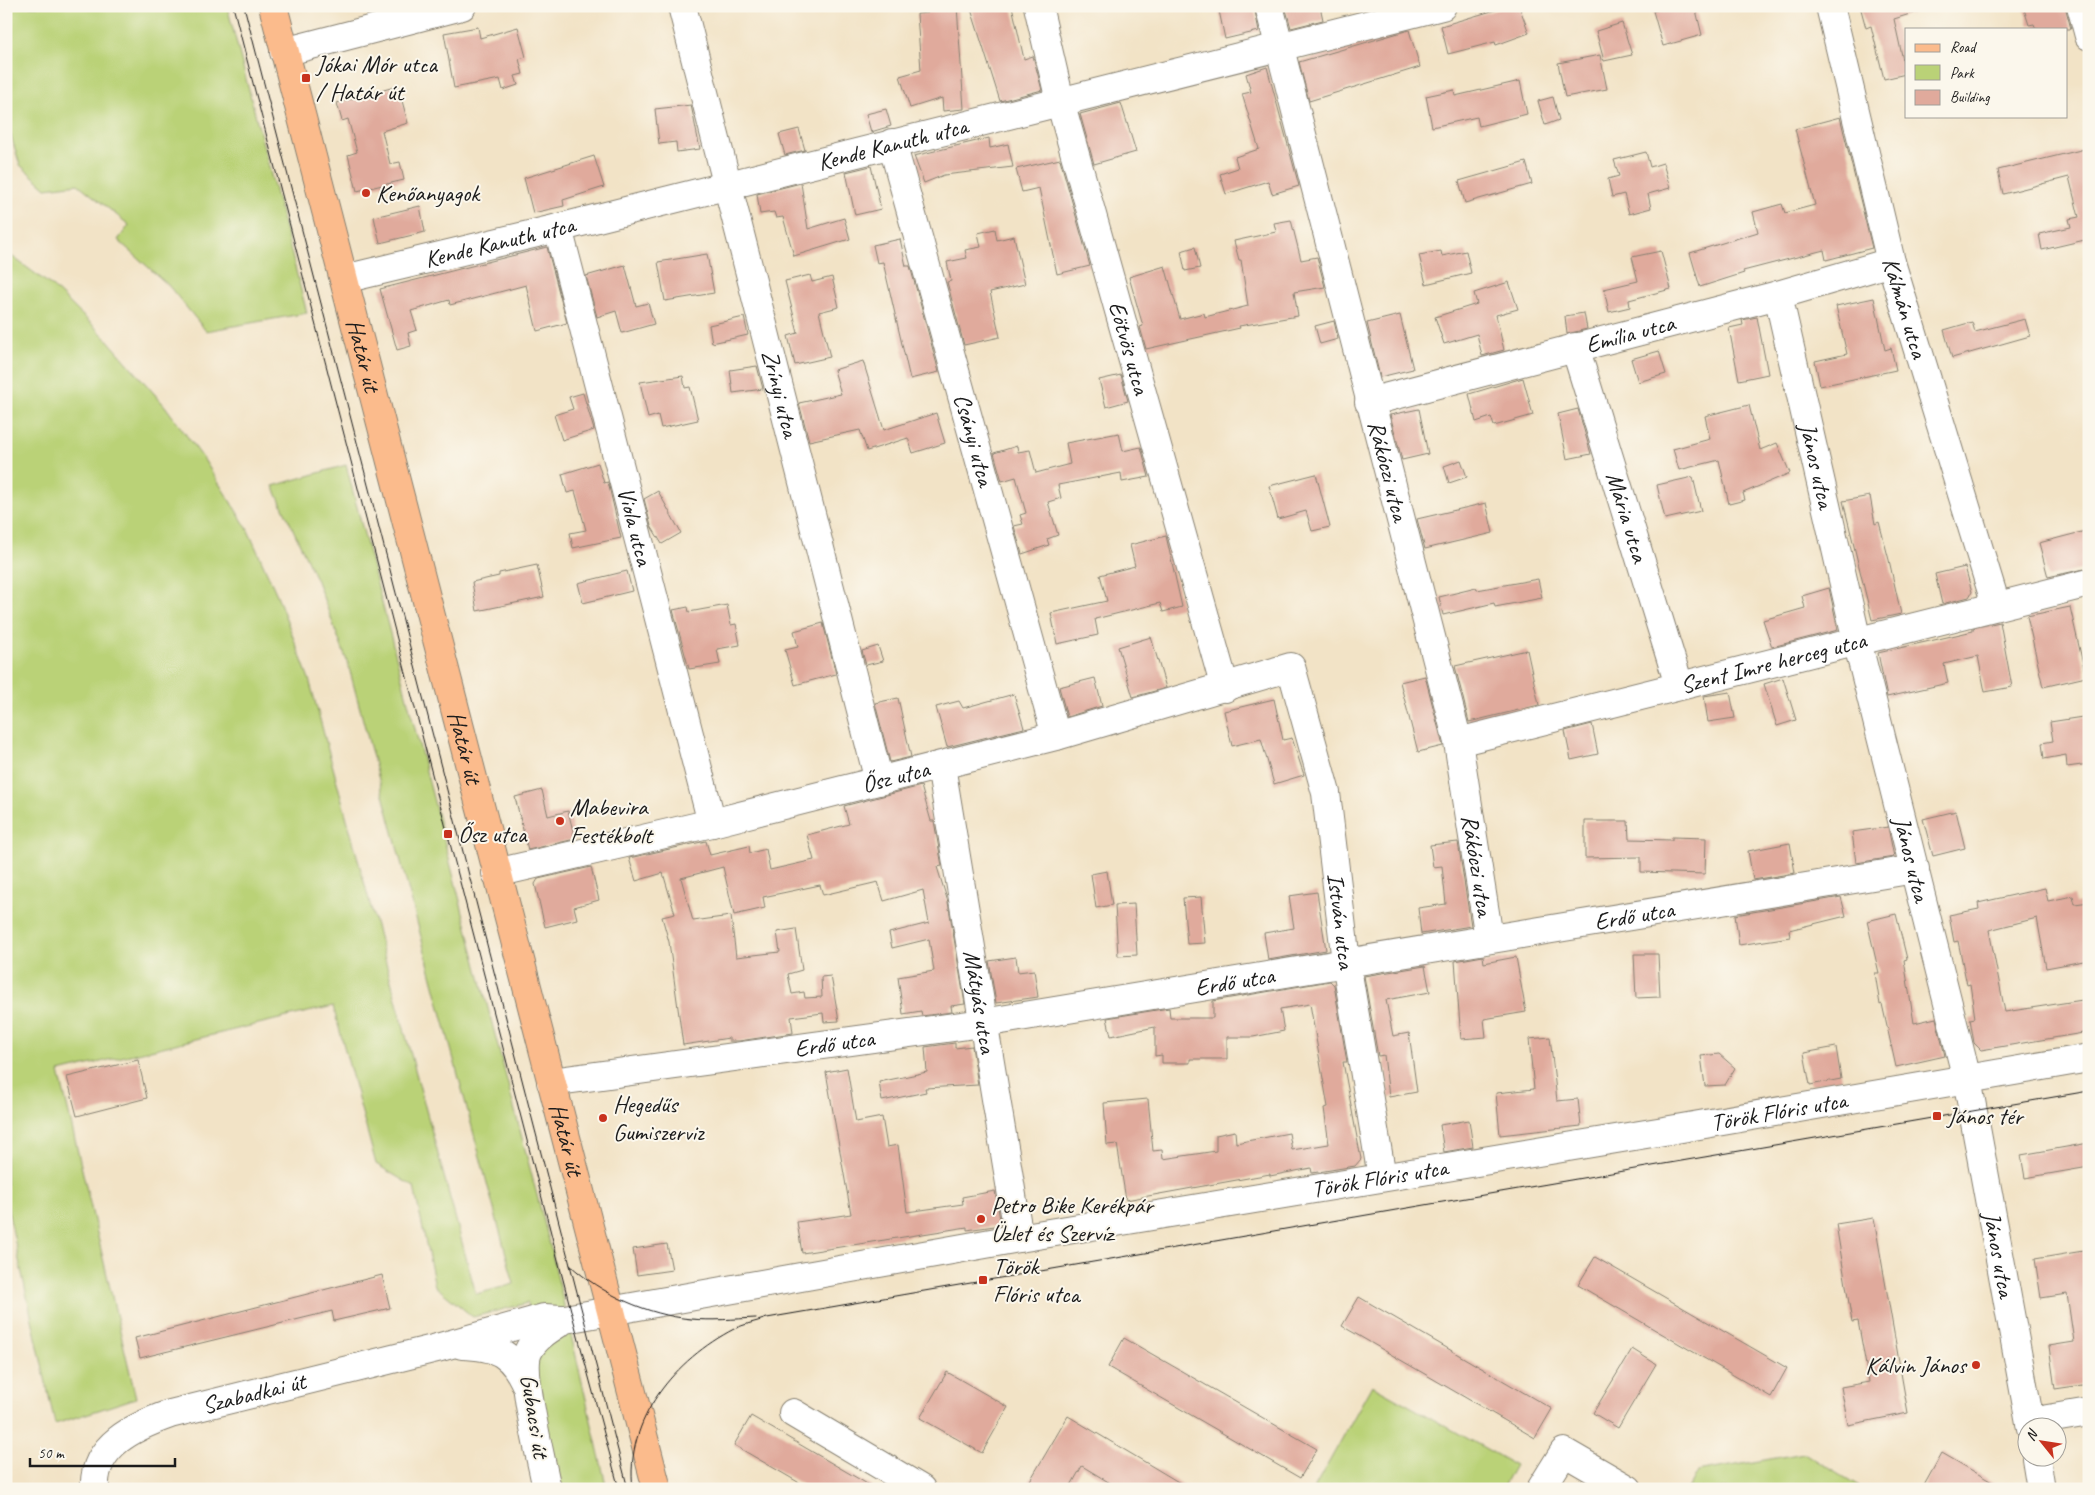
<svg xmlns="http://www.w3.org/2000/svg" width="2095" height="1495" font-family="Caveat,sans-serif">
  <rect width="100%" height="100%" fill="#fbf7ec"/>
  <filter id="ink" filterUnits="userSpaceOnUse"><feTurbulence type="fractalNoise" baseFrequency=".02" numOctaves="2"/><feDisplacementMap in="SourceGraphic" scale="10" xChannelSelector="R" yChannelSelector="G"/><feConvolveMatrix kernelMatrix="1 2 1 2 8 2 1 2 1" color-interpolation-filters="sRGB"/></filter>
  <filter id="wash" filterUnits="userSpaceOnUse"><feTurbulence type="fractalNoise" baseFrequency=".0096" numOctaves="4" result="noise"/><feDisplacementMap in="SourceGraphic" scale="20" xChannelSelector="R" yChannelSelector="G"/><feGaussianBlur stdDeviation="1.12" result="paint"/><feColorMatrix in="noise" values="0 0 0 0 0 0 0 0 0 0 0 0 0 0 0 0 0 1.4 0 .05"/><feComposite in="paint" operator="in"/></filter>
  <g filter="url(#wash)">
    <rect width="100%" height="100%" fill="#f2e3c6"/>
    <path fill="#bad277" stroke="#6b774a" d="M6 6H227L307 313 206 331 168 285 118 240 129 225 78 184 46 188 20 165 6 120Z
      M6 252 52 286 105 337 165 406 203 458 247 528 277 595 309 679 476 1294 514 1284 348 664 317 581 273 486 346 465 550 1245 607 1489H560L536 1372 528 1303 473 1317 435 1286 414 1187 376 1164 333 1006 59 1072 136 1398 55 1424 6 1201Z
      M1372 1385 1515 1465 1502 1489H1413L1405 1485 1370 1489H1314Z
      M1804 1453 1864 1489H1688L1697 1472Z"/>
    <g id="blocks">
      <path fill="#e0aa9c" d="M957 6 964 109 943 111 942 98 910 108 900 76 921 70 917 14 928 13V8Z
        M970 6H1012L1024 59 1033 56 1042 90 1000 101Z
        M1218 6H1254L1259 31 1225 39Z
        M1285 6H1320L1323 20 1291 28Z
        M1509 6H1519L1529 33 1496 45 1495 42 1448 54 1441 26Z
        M1671 6H1695L1702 35 1663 46 1653 11Z
        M1860 6H1923V10L1894 19 1906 74 1884 79 1871 26 1866 28Z
        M2023 6H2065L2071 29H2036L2034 24 2029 25Z
        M1622 23 1632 55 1604 61 1596 31Z
        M478 27 480 38 518 27 526 57 519 59 523 74 515 76 518 85 503 90 500 79 454 88 444 33Z
        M1409 30 1420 67 1309 101 1299 62Z
        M1600 55 1607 89 1565 97 1558 63Z
        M1267 67 1299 186 1272 194 1268 181 1226 194 1220 174 1238 168 1235 157 1259 149 1242 94 1251 92 1246 74Z
        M1520 81 1527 114 1479 126 1477 117 1432 127 1426 96 1454 90 1455 96Z
        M398 86 408 123 382 131 390 164 400 162 404 180 357 191 348 155 357 152 348 119 342 121 337 103Z
        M1553 97 1559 120 1545 125 1538 101Z
        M1121 103 1136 152 1094 164 1080 114Z
        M691 105 700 149 677 152 676 142 659 144 655 109Z
        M886 109 891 126 871 132 866 114Z
        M1840 117 1872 248 1826 260 1824 250 1743 271 1744 273 1700 287 1690 253 1758 232 1753 212 1782 204 1785 213 1815 205 1795 129Z
        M799 129 805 150 785 155 779 134Z
        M989 138 990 148 1008 144 1013 167 944 175 924 183 914 156Z
        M2089 148V239L2042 250 2039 234 2071 227 2069 219 2079 217 2069 177 2003 194 1998 170Z
        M1646 152 1650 167 1663 163 1670 188 1648 194 1651 208 1629 214 1624 194 1612 197 1608 179 1619 176 1614 160Z
        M594 156 604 187 563 200 564 206 533 213 524 178Z
        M1060 159 1090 266 1057 274 1039 188 1022 192 1016 169Z
        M1526 162 1532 184 1465 203 1459 181Z
        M871 166 881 209 855 215 846 172Z
        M801 183 808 229 844 218 850 239 794 256 783 217 776 218 774 212 760 214 757 194Z
        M420 206 425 232 380 243 374 217Z
        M1291 220 1301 260 1317 257 1325 287 1294 292 1298 316 1239 326 1240 328 1146 349 1140 327 1143 326 1129 277 1165 266 1180 319 1204 313 1205 317 1248 306 1241 260H1239L1234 241 1276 232 1274 223Z
        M995 229 997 240 1014 236 1025 284 990 292 1000 337 964 345 947 282 951 281 947 262 967 258 965 250 981 247 978 233Z
        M900 239 906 266H910L939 372 910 379 883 262 877 263 873 245Z
        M547 247 567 323 537 331 526 285 450 305 449 300 411 311 417 330 408 333 411 346 397 350 380 289Z
        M1195 247 1200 268 1185 271 1181 251Z
        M1441 251 1442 256 1466 251 1471 273 1426 284 1419 255Z
        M1661 251 1671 289 1629 300 1630 307 1609 312 1604 289 1638 281 1632 257Z
        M707 254 714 293 665 301 658 262Z
        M625 265 636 306 648 303 654 324 622 333 616 311 597 317 586 276Z
        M810 275 812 282 832 277 839 307 819 312 830 357 795 365 788 336 798 333 785 281Z
        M1509 282 1518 309 1496 315 1504 350 1482 356 1477 334 1444 344 1435 317 1477 304 1474 293Z
        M1874 298 1885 350 1891 348 1896 370 1820 386 1815 361 1847 354 1836 306Z
        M1584 313 1587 329 1567 334 1565 316Z
        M1400 315 1413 369 1380 377 1367 323Z
        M744 317 748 335 712 343 709 325Z
        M1757 317 1768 374 1739 380 1729 328 1743 325 1742 320Z
        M2025 319 2030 336 1952 358 1944 330 1972 322 1975 332Z
        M1334 321 1338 339 1320 344 1315 326Z
        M1659 351 1666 374 1638 382 1631 359Z
        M863 361 884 430 936 413 945 443 913 453 908 438 867 451 860 430 809 441 799 403 841 394 834 370Z
        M757 366 763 389 733 393 730 370Z
        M1121 375 1128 401 1106 407 1099 380Z
        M683 376 685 388 690 387 698 420 661 428 658 415 648 418 640 382Z
        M1523 378 1533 415 1494 426 1491 417 1476 422 1469 394Z
        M583 393 594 430 562 440 554 415 573 409 569 397Z
        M1749 405 1760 450 1777 443 1790 473 1743 493 1745 500 1729 504 1719 460 1679 470 1673 449 1710 439 1705 416Z
        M1419 409 1428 454 1402 460 1390 415Z
        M1578 409 1591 454 1567 459 1558 414Z
        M1119 433 1123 451 1141 447 1149 477 1122 482 1121 473 1058 485 1061 498 1048 502 1058 535 1047 539 1049 545 1022 554 1014 526 1023 524 1020 515 1026 513 1016 477 1002 481 994 453 1017 446 1018 452 1030 450 1036 473 1070 464 1066 443Z
        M1461 460 1467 477 1449 483 1444 466Z
        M598 463 604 483 608 482 621 538 573 548 570 533 586 530 575 491 567 493 562 474Z
        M1316 474 1330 527 1312 531 1306 511 1278 519 1269 486Z
        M1693 477 1701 511 1665 519 1657 485Z
        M658 491 681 533 662 544 651 526 644 499Z
        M1870 496 1875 524 1879 522 1889 560 1901 614 1872 620 1843 501Z
        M1486 503 1493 533 1425 549 1417 519Z
        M2089 530V568L2048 577 2039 543Z
        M1166 536 1182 607 1163 612 1160 603 1095 619 1098 635 1057 644 1051 613 1107 601 1100 575 1135 566 1130 545Z
        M537 565 544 597 477 611 472 582 499 576V573Z
        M1965 567 1972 592 1969 597 1942 604 1935 574Z
        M627 571 632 591 583 603 578 583Z
        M1538 579 1542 598 1495 607 1494 603 1443 615 1439 597 1476 588 1477 590Z
        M1829 588 1838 630 1772 647 1763 620 1805 608 1802 596Z
        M727 605 731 625 736 624 740 645 717 649 720 664 689 669 673 610 688 607 689 612Z
        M2070 607 2086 677 2043 687 2027 616Z
        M2000 622 2012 687 1985 692 1978 656 1944 664 1948 683 1887 697 1878 653 1973 631V628Z
        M823 623 836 674 795 685 785 650 798 647 794 631Z
        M1151 637 1166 688 1133 697 1118 647Z
        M878 646 883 661 866 665 862 651Z
        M1527 650 1539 705 1469 722 1455 666Z
        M1425 676 1443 746 1418 752 1400 682Z
        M1095 678 1102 706 1067 717 1059 687Z
        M1783 678 1796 720 1777 726 1764 684Z
        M1730 692 1735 718 1708 722 1704 696Z
        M1014 694 1024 728 947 747 936 707 959 701 963 708Z
        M898 698 911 757 890 762 875 703Z
        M1274 699 1283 740 1292 738 1304 775 1274 784 1261 739 1232 746 1224 711Z
        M2089 716V764L2067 767 2066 755 2044 759 2042 743 2053 741 2050 722Z
        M1592 724 1598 754 1571 760 1565 731Z
        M921 786 931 821H934L942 866 937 867 948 902 965 1004 951 1006 952 1012 922 1016 921 1011 903 1014 898 977 934 971 929 939 892 948 889 933 929 923 923 890 884 901 878 882 823 895 820 885 763 897 765 908 734 915 723 867 681 878 693 921 731 916 736 957 780 952 777 932 796 929 802 970 788 974 792 994 804 992 805 998 822 997 821 977 831 976 839 1021 824 1022 823 1013 791 1017 793 1033 739 1041H729V1038L683 1045 669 942 662 917 675 914 663 873 636 881 629 858 706 841 710 855 749 846 750 853 766 849 770 870 814 860 807 835 849 824 844 806Z
        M542 790 548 816 568 811 575 839 528 850 515 797Z
        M1956 811 1965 848 1933 856 1923 819Z
        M1585 821H1628L1629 839 1672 840V837L1706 838 1705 874 1641 872V857L1585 858Z
        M1888 827 1894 857 1856 863 1852 832Z
        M1458 842 1471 926 1421 934 1418 908 1446 904 1442 866 1433 867 1430 845Z
        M1790 843 1795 873 1753 880 1748 851Z
        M591 867 599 900 574 907 577 919 545 927 535 884 538 879Z
        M1107 871 1112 905 1096 908 1091 874Z
        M2045 888 2048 901 2073 896 2075 904 2089 902V960L2046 968 2037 918 1989 930 2005 1012 2089 999V1032L1981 1050 1974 1043 1970 1019 1975 1018 1970 984 1967 985 1958 941 1954 942 1949 915 1979 909 1978 903Z
        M1317 892 1326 950 1268 960 1264 933 1294 928 1289 896Z
        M1201 897 1205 943 1187 944 1183 898Z
        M1841 897 1846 916 1789 930 1790 937 1739 945 1735 915Z
        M1134 904 1137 955 1118 956 1115 905Z
        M1896 914 1907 959 1904 960 1914 1023 1936 1018 1945 1056 1896 1067 1882 1004 1880 1005 1875 973H1879L1867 921Z
        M1634 954H1658L1660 997 1636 998Z
        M1483 956 1484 963 1516 957 1526 1012 1484 1019 1486 1037 1461 1039 1455 961Z
        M1016 957 1018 972 1034 970 1038 997 996 1003 989 961Z
        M1425 966 1430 992 1386 1000 1393 1036 1409 1033 1417 1092 1389 1097 1384 1055 1378 1056 1364 976Z
        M1330 981 1334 985 1347 1062H1343L1361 1159 1355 1166 1312 1173 1311 1168 1270 1176V1174L1126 1200 1117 1144 1107 1145 1104 1103 1148 1099 1153 1151 1162 1150 1163 1159 1216 1151V1135L1235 1131 1236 1143 1289 1133 1292 1150 1329 1144 1324 1108 1328 1107 1310 1004 1280 1009 1284 1031 1253 1037H1227V1059H1190V1063H1162V1055L1155 1056V1027L1111 1036 1107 1018 1169 1008 1170 1018H1213V1001Z
        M1550 1037 1557 1101 1578 1099 1581 1126 1500 1135 1496 1093 1534 1089 1529 1039Z
        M955 1043V1048L972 1046 978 1085 925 1088 926 1092 882 1101 879 1082 927 1072 925 1047Z
        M1836 1047 1841 1079 1810 1085 1804 1053Z
        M1719 1054 1735 1068 1725 1085 1705 1086 1701 1056Z
        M138 1060 147 1098 77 1116 67 1077Z
        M847 1068 856 1122 882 1117 887 1147 898 1145 907 1212 963 1204 962 1197 995 1191 1001 1225 967 1230V1227L802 1253 797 1222 851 1214 826 1072Z
        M1469 1120 1473 1147 1444 1152 1440 1125Z
        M2089 1143V1167L2025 1178 2021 1155Z
        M1874 1218 1908 1413 1848 1425 1841 1387 1869 1382 1858 1321 1852 1322 1836 1224Z
        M667 1244 672 1270 637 1275 633 1249Z
        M2089 1250V1384L2055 1389 2049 1346 2074 1342 2067 1294 2041 1298 2035 1259Z
        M1595 1257 1787 1368 1771 1397 1578 1285Z
        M382 1275 390 1308 334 1321 332 1311 140 1358 135 1338Z
        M1359 1297 1552 1409 1535 1438 1342 1326Z
        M1124 1338 1317 1449 1300 1478 1108 1367Z
        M1632 1349 1656 1364 1618 1428 1593 1413Z
        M947 1372 1008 1407 982 1453 920 1418Z
        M751 1416 876 1489H810L734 1445Z
        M1068 1416 1190 1489H1120L1082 1466 1069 1489H1025Z
        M1942 1453 2004 1489H1922Z"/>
    </g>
  </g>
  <g filter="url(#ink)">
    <use href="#blocks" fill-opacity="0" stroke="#878071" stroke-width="1"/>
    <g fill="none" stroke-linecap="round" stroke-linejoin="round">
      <g stroke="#878071" stroke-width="30">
        <g id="minor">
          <path id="s1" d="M682 6 879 781"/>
          <path id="s2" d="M1038 6 1060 101 1225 688"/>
          <path id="s3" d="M1269 6 1458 742 1489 938"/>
          <path id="s4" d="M1830 6 1891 262 1996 605"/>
          <path d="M2081 6 2089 36"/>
          <path d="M284 52 462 6"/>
          <path id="s5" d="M892 143 1056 736"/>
          <path id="s6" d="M558 228 712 823"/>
          <path id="s7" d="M344 279 558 228 1442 6"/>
          <path id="s8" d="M1778 295 1857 641 1967 1079 2031 1428"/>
          <path id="s9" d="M1575 347 1679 685"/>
          <path id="s10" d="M1369 402 1778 295 1891 262"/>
          <path id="s11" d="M1458 742 2089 583"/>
          <path id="s12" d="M941 766 1019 1238"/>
          <path id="s13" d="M496 873 712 823 1056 736 1291 667 1326 793 1346 962 1382 1177"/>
          <path id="s14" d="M551 1082 983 1023 1915 869"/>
          <path d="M462 1345C497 1346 513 1353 527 1387"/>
          <path d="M793 1413 921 1489"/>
          <path d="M2030 1422 2089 1412"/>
          <path d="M2036 1458 2041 1489"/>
          <path id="s15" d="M95 1489C92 1445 136 1426 170 1414L437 1348 544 1318 561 1319"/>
          <path id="s16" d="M547 1489C542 1462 519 1373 528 1352 535 1336 552 1328 565 1319L1019 1238 1676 1129 2089 1058"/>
          <path d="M1541 1489 1564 1452 1628 1489"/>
        </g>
      </g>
      <g stroke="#878071" stroke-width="30">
        <g id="major">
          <path id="s17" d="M273 6 657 1489"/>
        </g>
      </g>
      <use href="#minor" stroke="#fff" stroke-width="28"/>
      <use href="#major" stroke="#fbbb8c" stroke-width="28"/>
      <path stroke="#1c1c1c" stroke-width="1" d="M233 6 573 1318 619 1489
        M244 6 628 1489
        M570 1265C601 1294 648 1315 691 1319 712 1321 734 1319 756 1318
        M633 1489C624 1419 676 1359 734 1329 744 1324 756 1322 767 1318L2089 1091"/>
    </g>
  </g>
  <g fill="#c8321e" stroke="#fbf7ec" stroke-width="2">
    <rect x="301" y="73" width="10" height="10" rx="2.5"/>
    <circle cx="366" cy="193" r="5"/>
    <circle cx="560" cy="821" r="5"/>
    <rect x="443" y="829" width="10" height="10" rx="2.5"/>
    <rect x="1932" y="1111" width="10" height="10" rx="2.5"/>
    <circle cx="603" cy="1118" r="5"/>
    <circle cx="981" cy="1219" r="5"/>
    <rect x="978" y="1275" width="10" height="10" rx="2.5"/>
    <circle cx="1976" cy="1365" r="5"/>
  </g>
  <g text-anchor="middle" stroke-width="4" stroke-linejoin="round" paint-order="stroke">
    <g font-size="24" fill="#1c1c1c" stroke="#fbf7ec" text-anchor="start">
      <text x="316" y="72">Jókai Mór utca<tspan x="316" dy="28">/ Határ út</tspan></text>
      <text x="376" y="201">Kenőanyagok</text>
      <text x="570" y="815">Mabevira<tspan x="570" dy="28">Festékbolt</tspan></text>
      <text x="458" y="842">Ősz utca</text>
      <text x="613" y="1112">Hegedűs<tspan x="613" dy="28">Gumiszerviz</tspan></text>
      <text x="1947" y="1124">János tér</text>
      <text x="991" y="1213">Petro Bike Kerékpár<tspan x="991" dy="28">Üzlet és Szervíz</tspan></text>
      <text x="993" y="1274">Török<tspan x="993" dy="28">Flóris utca</tspan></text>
      <text x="1966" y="1373" text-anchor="end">Kálvin János</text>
    </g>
    <g font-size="24" fill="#1c1c1c" stroke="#fbf7ec">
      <text dy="8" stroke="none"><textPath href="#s7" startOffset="565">Kende Kanuth utca</textPath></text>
      <text dy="8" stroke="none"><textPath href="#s7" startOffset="160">Kende Kanuth utca</textPath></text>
      <text dy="8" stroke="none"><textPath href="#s4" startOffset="311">Kálmán utca</textPath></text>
      <text dy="8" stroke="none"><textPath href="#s10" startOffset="270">Emília utca</textPath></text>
      <text dy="8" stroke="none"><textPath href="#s2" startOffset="354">Eötvös utca</textPath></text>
      <text dy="8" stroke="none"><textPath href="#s17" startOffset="361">Határ út</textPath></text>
      <text dy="8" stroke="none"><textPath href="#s1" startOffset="400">Zrínyi utca</textPath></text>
      <text dy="8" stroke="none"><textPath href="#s5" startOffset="308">Csányi utca</textPath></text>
      <text dy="8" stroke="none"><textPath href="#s8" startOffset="175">János utca</textPath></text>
      <text dy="8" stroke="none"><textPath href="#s3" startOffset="480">Rákóczi utca</textPath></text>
      <text dy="8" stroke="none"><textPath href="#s9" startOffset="178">Mária utca</textPath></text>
      <text dy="8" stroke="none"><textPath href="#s6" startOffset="308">Viola utca</textPath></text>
      <text dy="8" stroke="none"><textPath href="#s11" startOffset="325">Szent Imre herceg utca</textPath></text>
      <text dy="8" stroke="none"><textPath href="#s17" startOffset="766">Határ út</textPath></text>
      <text dy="8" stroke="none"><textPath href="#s13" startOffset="411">Ősz utca</textPath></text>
      <text dy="8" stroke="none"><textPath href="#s8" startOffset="580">János utca</textPath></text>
      <text dy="8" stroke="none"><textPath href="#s3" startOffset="885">Rákóczi utca</textPath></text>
      <text dy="8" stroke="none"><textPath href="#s14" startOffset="1096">Erdő utca</textPath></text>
      <text dy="8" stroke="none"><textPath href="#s13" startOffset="1081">István utca</textPath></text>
      <text dy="8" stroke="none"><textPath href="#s14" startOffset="691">Erdő utca</textPath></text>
      <text dy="8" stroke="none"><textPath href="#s12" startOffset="239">Mátyás utca</textPath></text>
      <text dy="8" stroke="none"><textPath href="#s14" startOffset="286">Erdő utca</textPath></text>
      <text dy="8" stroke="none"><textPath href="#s16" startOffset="1421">Török Flóris utca</textPath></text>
      <text dy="8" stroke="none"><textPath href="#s17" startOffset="1171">Határ út</textPath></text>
      <text dy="8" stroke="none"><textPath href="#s16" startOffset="1016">Török Flóris utca</textPath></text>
      <text dy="8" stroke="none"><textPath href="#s8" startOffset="985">János utca</textPath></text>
      <text dy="8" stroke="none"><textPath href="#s15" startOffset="201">Szabadkai út</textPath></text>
      <text transform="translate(535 1416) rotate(81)" y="8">Gubacsi út</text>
    </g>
  </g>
  <rect width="2095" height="1495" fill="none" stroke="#fbf7ec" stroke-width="25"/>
  <rect x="1905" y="28" width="162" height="90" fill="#fbf7ec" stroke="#a29f99"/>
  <rect x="1915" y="44" width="25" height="8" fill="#fbbb8c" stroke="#a29f99"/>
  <text x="1950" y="52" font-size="15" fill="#1c1c1c">Road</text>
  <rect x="1915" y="65" width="25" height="15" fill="#bad277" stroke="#a29f99"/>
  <text x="1950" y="78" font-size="15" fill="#1c1c1c">Park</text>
  <rect x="1915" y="90" width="25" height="15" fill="#e0aa9c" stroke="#a29f99"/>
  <text x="1950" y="102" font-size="15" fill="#1c1c1c">Building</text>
  <g transform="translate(2042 1442) rotate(300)"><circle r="24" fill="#fbf7ec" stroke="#a29f99"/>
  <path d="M0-4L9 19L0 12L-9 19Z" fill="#c8321e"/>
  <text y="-8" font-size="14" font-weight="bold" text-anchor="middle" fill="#1c1c1c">N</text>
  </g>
  <path d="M30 1458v8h145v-8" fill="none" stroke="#1c1c1c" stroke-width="2.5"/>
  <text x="38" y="1458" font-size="15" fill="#1c1c1c" stroke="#fbf7ec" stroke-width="4" paint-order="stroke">50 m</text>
</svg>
